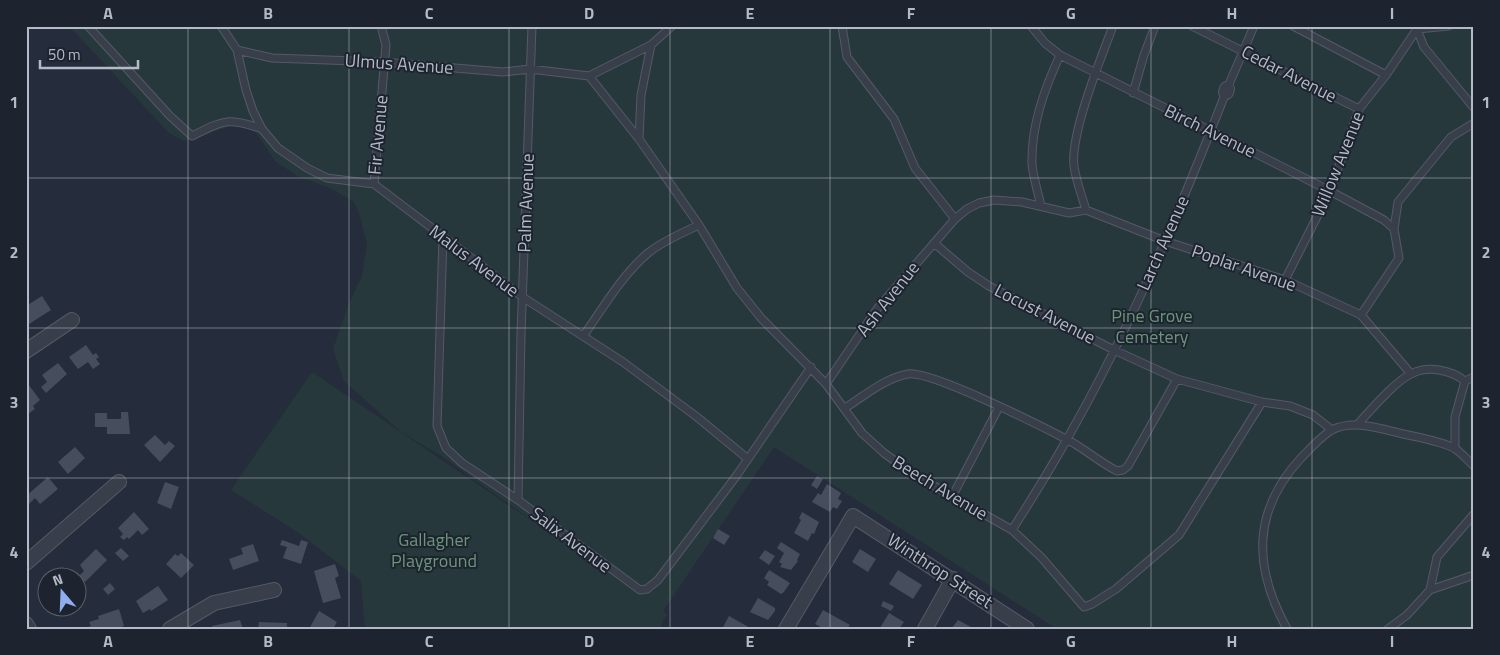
<svg xmlns="http://www.w3.org/2000/svg" width="1500" height="655" font-family="'Titillium Web',sans-serif">
  <rect width="100%" height="100%" fill="#252c3b"/>
  <path fill="#27383c" d="M69 26H1474V629H1057L774 447 663 611 667 614 659 629H365L361 581 299 533 231 490 312 372 545 530 443 457 401 432 344 381 333 349 349 303 362 276 367 244 360 216 354 202 330 188 297 176 275 161 253 128 231 126 184 141 169 133Z"/>
  <path fill="#464e5e" d="M42 296 51 310 26 326V306Z
    M86 345 93 355 96 353 99 357 96 359 100 364 93 369 88 362 78 369 69 357Z
    M58 363 67 374 46 393 41 387 47 382 42 375Z
    M28 384 40 400 33 406 35 409 28 414 26 411Z
    M121 412H128L130 434H107V427H95V413H107V419H121Z
    M155 435 165 445 169 441 175 446 160 462 144 445Z
    M75 447 85 458 68 474 58 462Z
    M817 476 823 479 817 489 811 485Z
    M48 477 58 489 40 504 35 498 29 504 26 496Z
    M165 482 179 487 171 509 157 503Z
    M827 484 841 493 838 499 842 501 837 509 833 507 830 512 812 502 818 493 821 495Z
    M134 512 149 529 142 535 138 530 129 539 127 537 124 540 120 537 123 534 118 528Z
    M802 512 819 522 814 534 812 533 808 541 794 533 801 520 799 518Z
    M718 529 730 536 724 545 713 538Z
    M282 540 299 546 301 540 308 542 301 564 283 558 287 547 280 545Z
    M781 542 800 554 797 560 798 561 791 570 780 567 782 564 779 562 784 553 777 548Z
    M253 544 259 561 233 570 229 559 243 554 241 548Z
    M121 548 129 556 123 561 115 553Z
    M96 549 107 560 85 582 79 576 84 571 80 565Z
    M860 549 876 559 868 572 852 562Z
    M765 550 775 556 769 565 759 558Z
    M181 553 194 565 181 578 166 564 175 554 178 556Z
    M335 564 339 576 335 578 341 598 323 603 314 571Z
    M769 570 790 583 784 592 781 594 767 585 769 582 764 578Z
    M898 570 922 585 913 599 889 584Z
    M110 583 115 589 108 595 103 589Z
    M158 586 168 600 151 611 150 609 143 613 136 601Z
    M758 598 775 608V611L768 620 750 612Z
    M883 601 894 606 891 611 881 606Z
    M49 608H66L65 612H52Z
    M119 609 124 626 116 629H83L91 626 89 622 99 619 98 616Z
    M823 610 850 625 847 629H824L815 624Z
    M319 611 337 622 333 629 328 627 327 629H309Z
    M889 613 904 622 899 629 880 628Z
    M729 616 752 629H722Z
    M240 620 243 629H213L212 626Z
    M958 620 971 627V629H951Z
    M259 622 287 623V629H258Z"/>
  <g fill="none" stroke-linecap="round" stroke-linejoin="round">
    <g stroke="#535a66" stroke-width="9">
      <path id="service" d="M88 26 170 116 192 136C224 120 228 117 262 129
        M221 26 237 50 272 58 383 62 503 72 530 69 589 76
        M672 26 651 45 589 76 639 139 699 225 737 288 761 318 826 384 862 433 884 453 913 474 1012 530 1041 557 1084 607 1092 604 1116 589 1179 535 1262 402
        M842 26 847 57 894 119 915 168 955 219
        M1031 26 1045 43 1060 55 1330 191 1384 220 1394 229
        M1192 26 1359 109
        M1293 26 1386 75
        M1416 27 1424 47 1474 108
        M1417 29 1449 26
        M237 50 246 90 253 111 262 129 278 148 307 168 327 178 374 184 524 298 623 362 697 417 748 459
        M1227 89 1254 26
        M1133 93 1144 55 1155 26
        M639 139 641 95 651 45
        M374 184 386 45 381 26
        M1041 206C1038 192 1033 177 1032 164 1031 126 1044 90 1060 55
        M1086 210C1082 196 1076 181 1074 166 1070 134 1101 58 1113 26
        M443 237 437 426 446 448 462 463 518 500 640 590 647 589 658 580 737 475 811 367
        M934 243 968 272 989 286 1114 350 1177 379 1262 402 1290 406 1313 415 1332 430
        M1285 280 1330 191 1359 109 1386 75 1417 29
        M1361 315 1399 258 1394 229 1398 202 1451 137 1474 123
        M584 335C603 308 622 275 648 253 663 241 682 233 699 225
        M1465 381 1474 377
        M826 384 877 309 955 219 967 209 979 203 994 200 1022 202 1069 213 1086 210 1165 241 1285 280 1361 315 1411 374
        M845 408C864 396 885 378 908 374 930 370 1041 426 1066 439 1084 448 1099 462 1117 471L1123 470 1128 466 1177 379
        M1357 425C1370 411 1394 382 1411 374 1428 365 1451 370 1465 381
        M1455 449V417L1465 381
        M952 497 999 407
        M518 500 521 334 532 26
        M1012 530C1031 500 1050 470 1067 439 1130 329 1180 210 1226 92
        M1430 590 1474 575
        M1287 629C1253 567 1252 511 1301 458 1310 449 1321 436 1332 430 1353 419 1381 429 1403 434 1419 437 1439 441 1454 448 1461 452 1468 461 1474 466
        M1388 629 1407 615 1430 590 1437 557 1474 514"/>
    </g>
    <g stroke="#535a66" stroke-width="16">
      <path id="minor" d="M1226 92 1227 89
        M26 351 72 320
        M26 563 119 482
        M26 624 29 629
        M170 629 214 603 274 590
        M786 629 853 516 1027 629
        M925 629 953 579"/>
    </g>
    <use href="#service" stroke="#383f4b" stroke-width="7"/>
    <use href="#minor" stroke="#383f4b" stroke-width="14"/>
  </g>
  <path fill="none" stroke="#b4bac6" stroke-width="1" stroke-opacity="0.55" d="M188 26V629M349 26V629M509 26V629M670 26V629M830 26V629M991 26V629M1151 26V629M1312 26V629M26 178H1474M26 328H1474M26 478H1474"/>
  <g text-anchor="middle" stroke-width="4" stroke-linejoin="round" paint-order="stroke">
    <g font-size="18" fill="#b4bac6" stroke="#1d2430">
      <text transform="translate(399 64) rotate(4)" y="6">Ulmus Avenue</text>
      <text transform="translate(1289 74) rotate(27)" y="6">Cedar Avenue</text>
      <text transform="translate(1210 131) rotate(26)" y="6">Birch Avenue</text>
      <text transform="translate(378 135) rotate(-85)" y="6">Fir Avenue</text>
      <text transform="translate(1338 164) rotate(-68)" y="6">Willow Avenue</text>
      <text transform="translate(526 203) rotate(-88)" y="6">Palm Avenue</text>
      <text transform="translate(1163 243) rotate(-66)" y="6">Larch Avenue</text>
      <text transform="translate(474 261) rotate(37)" y="6">Malus Avenue</text>
      <text transform="translate(1244 268) rotate(19)" y="6">Poplar Avenue</text>
      <text transform="translate(888 299) rotate(-52)" y="6">Ash Avenue</text>
      <text transform="translate(1045 314) rotate(27)" y="6">Locust Avenue</text>
      <text transform="translate(940 488) rotate(31)" y="6">Beech Avenue</text>
      <text transform="translate(571 540) rotate(37)" y="6">Salix Avenue</text>
      <text transform="translate(940 571) rotate(33)" y="6">Winthrop Street</text>
    </g>
    <g font-size="18" fill="#6c9679" stroke="#1d2430">
      <text x="1152" y="322">Pine Grove<tspan x="1152" dy="21">Cemetery</tspan></text>
      <text x="434" y="546">Gallagher<tspan x="434" dy="21">Playground</tspan></text>
    </g>
  </g>
  <rect width="1500" height="655" fill="none" stroke="#1d2430" stroke-width="55"/>
  <g transform="translate(62 592) rotate(341)"><circle r="24" fill="#1d2430" stroke="#59606c"/>
  <path d="M0-4L9 19L0 12L-9 19Z" fill="#8fadf0"/>
  <text y="-8" font-size="14" font-weight="bold" text-anchor="middle" fill="#b4bac6">N</text>
  </g>
  <path d="M40 60v8h98v-8" fill="none" stroke="#b4bac6" stroke-width="2.5"/>
  <text x="48" y="60" font-size="15" fill="#b4bac6" stroke="#1d2430" stroke-width="4" paint-order="stroke">50 m</text>
  <rect x="28" y="28" width="1444" height="600" fill="none" stroke="#b4bac6" stroke-width="2"/>
  <g font-size="16" text-anchor="middle" font-weight="bold" fill="#b4bac6">
    <text x="108" y="19">A</text>
    <text x="268" y="19">B</text>
    <text x="429" y="19">C</text>
    <text x="589" y="19">D</text>
    <text x="750" y="19">E</text>
    <text x="911" y="19">F</text>
    <text x="1071" y="19">G</text>
    <text x="1232" y="19">H</text>
    <text x="1392" y="19">I</text>
    <text x="14" y="108">1</text>
    <text x="1486" y="108">1</text>
    <text x="14" y="258">2</text>
    <text x="1486" y="258">2</text>
    <text x="14" y="408">3</text>
    <text x="1486" y="408">3</text>
    <text x="14" y="558">4</text>
    <text x="1486" y="558">4</text>
    <text x="108" y="647">A</text>
    <text x="268" y="647">B</text>
    <text x="429" y="647">C</text>
    <text x="589" y="647">D</text>
    <text x="750" y="647">E</text>
    <text x="911" y="647">F</text>
    <text x="1071" y="647">G</text>
    <text x="1232" y="647">H</text>
    <text x="1392" y="647">I</text>
  </g>
</svg>
